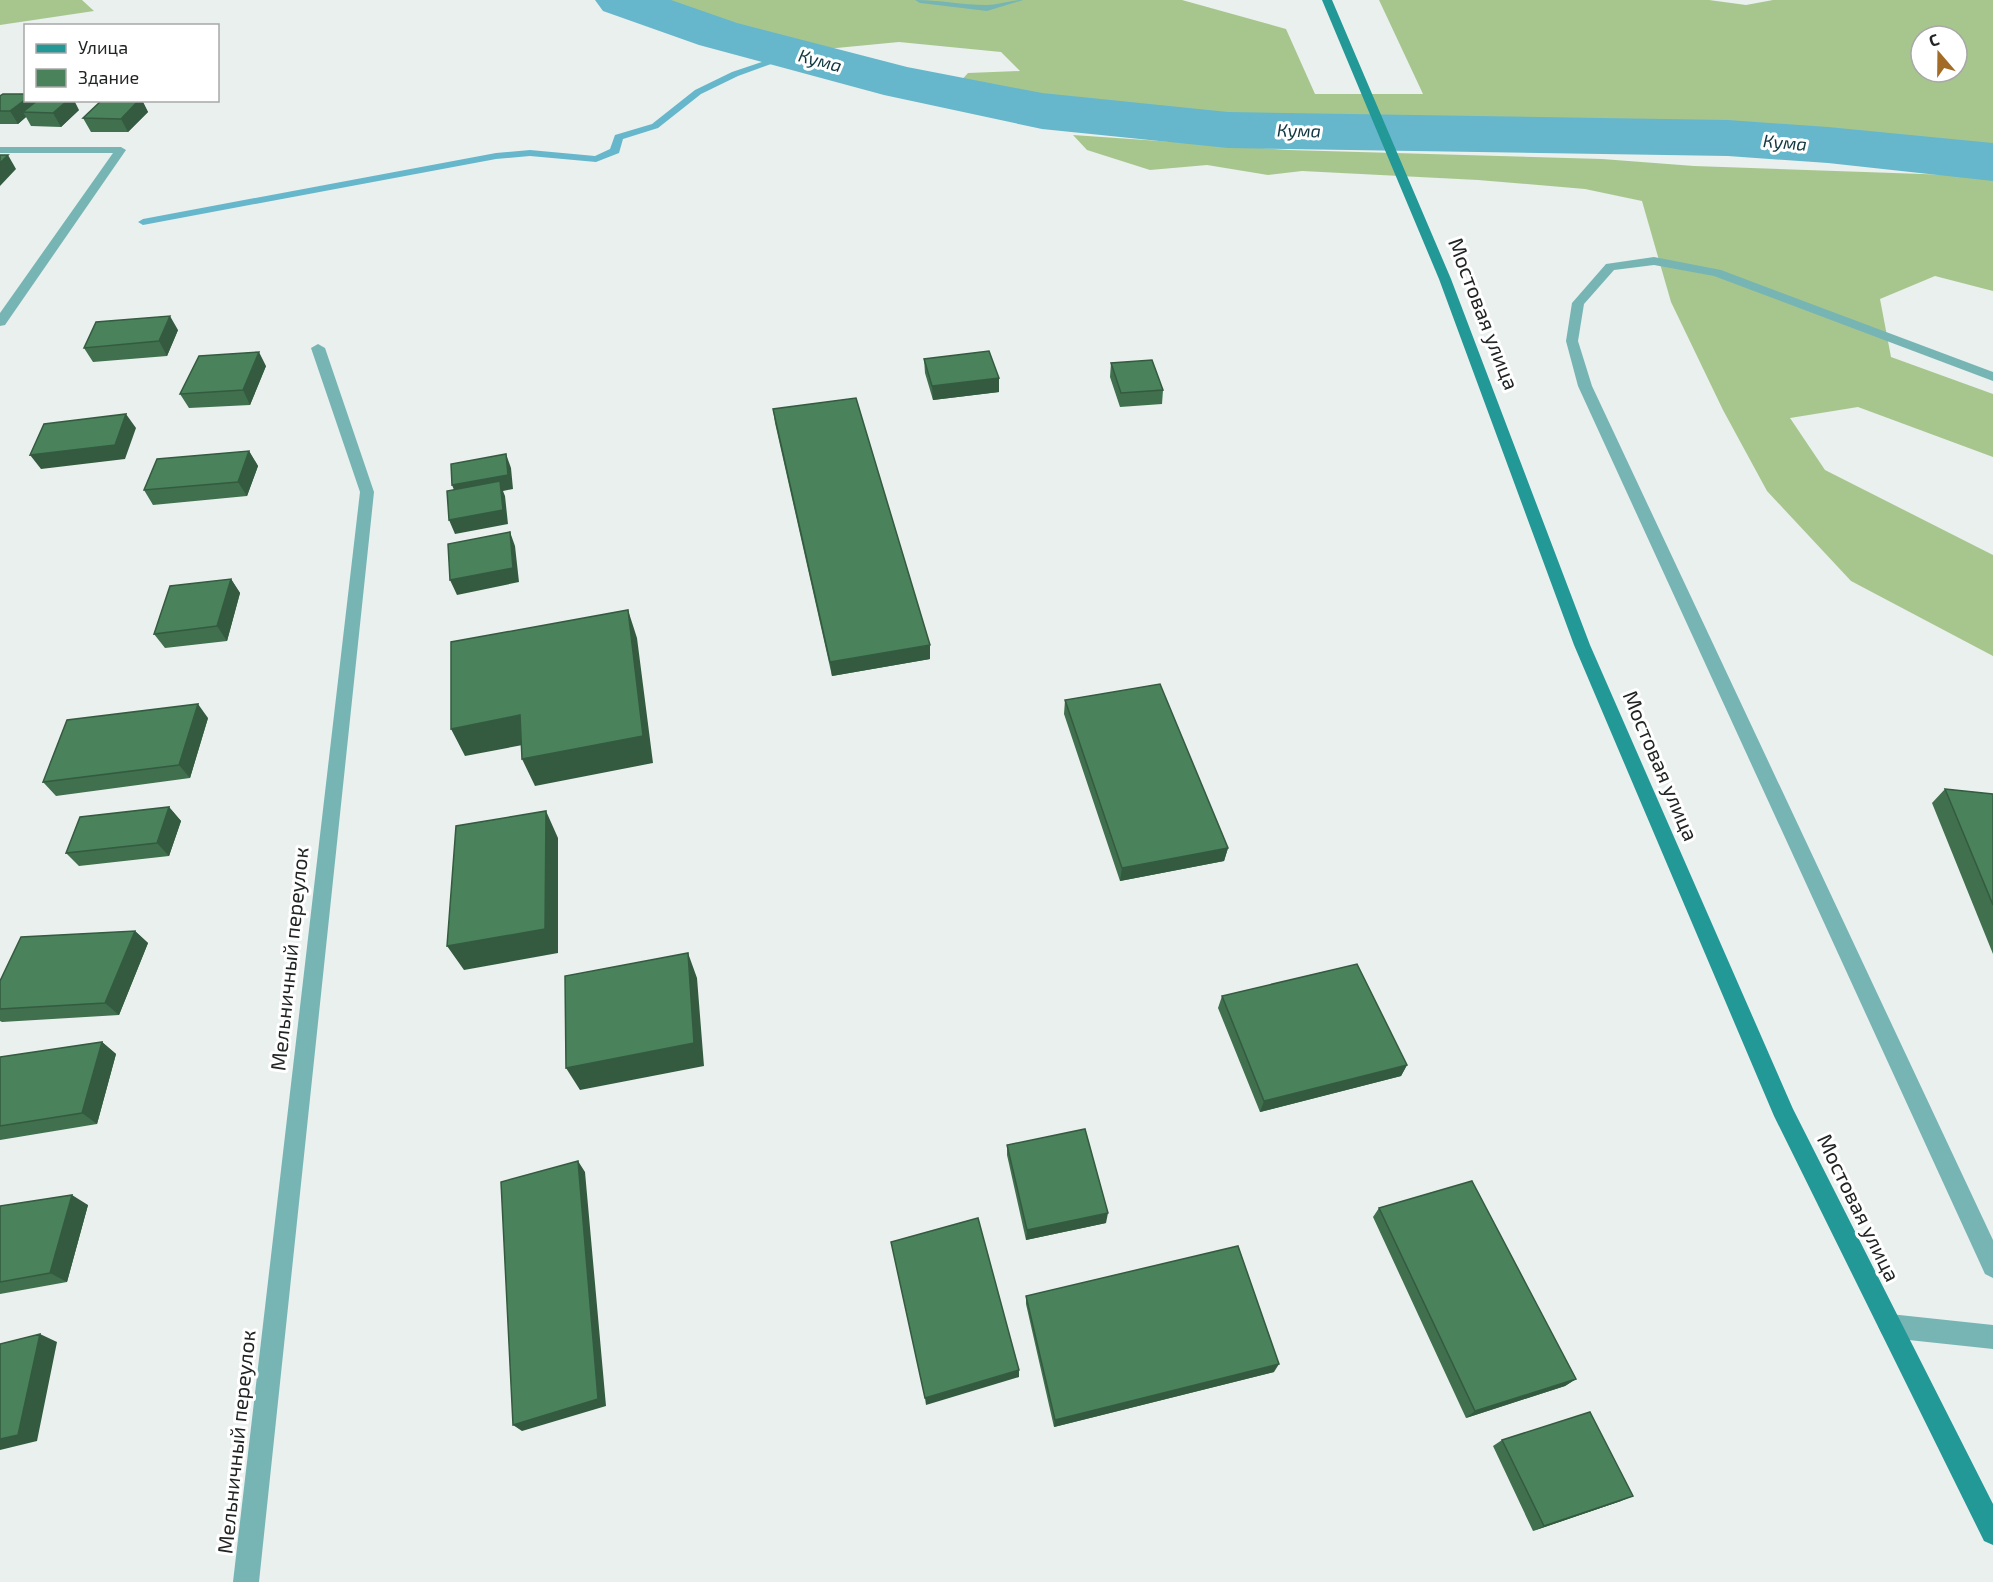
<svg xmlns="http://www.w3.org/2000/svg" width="1993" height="1582" font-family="'Exo 2',sans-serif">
  <rect width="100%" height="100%" fill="#e9f0ee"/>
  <path fill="#a7c68e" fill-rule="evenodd" d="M0 0H82L94 11 0 25Z
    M649 0H1182L1286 29 1315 94H1423L1379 0H1709L1746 5 1773 0H1993V148L1980 145 1720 126 1493 127 1283 121 983 96 958 84 968 73 1020 71 1001 52 899 42 826 49 738 29ZM1921 36H1957V72H1921Z
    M1073 135 1289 150 1602 159 1694 166 1980 176 1993 179V291L1935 276 1880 299 1891 357 1993 394V457L1858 407 1790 418 1825 470 1993 555V656L1851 581 1767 491 1723 410 1671 302 1642 201 1585 189 1478 180 1302 171 1268 175 1207 165 1150 170 1087 150Z"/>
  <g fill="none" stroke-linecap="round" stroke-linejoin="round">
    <path fill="#66b7cb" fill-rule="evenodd" d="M792 52 799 54 738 76 701 94 658 128 623 139 619 153 596 162 530 156 496 159 143 225 138 222 143 219 496 153 530 150 595 156 610 149 615 135 652 124 695 90 732 72Z"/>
    <path fill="#66b7cb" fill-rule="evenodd" d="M595 0H671L737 23 907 67 1042 93 1228 112 1728 120 1828 127 1993 143V181L1828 163 1728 156 1228 148 1042 129 884 95 699 45 603 11Z"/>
    <path fill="#76b5b4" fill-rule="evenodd" d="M1654 257 1721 270 1993 372V381L1714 276 1654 265 1614 270 1584 304 1578 341 1592 386 1993 1240V1278L1985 1274 1578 386 1566 341 1572 303 1606 264Z"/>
    <path fill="#76b5b4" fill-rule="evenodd" d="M915 0C939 0 963 5 986 5 998 5 1010 0 1023 0L987 11 920 3Z
      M0 147H121L126 150 5 325 0 326V313L113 153H0Z
      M318 344 325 348 374 492 259 1582H233L360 492 311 348Z
      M1890 1314 1993 1325V1349L1890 1338 1882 1334 1878 1326 1882 1318Z"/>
    <path fill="#229897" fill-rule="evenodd" d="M1322 0H1332L1451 279 1590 645 1793 1109 1993 1504V1545L1984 1541 1774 1116 1574 645 1439 279Z"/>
  </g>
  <path fill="#40704e" d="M0 96 26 100H34L35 102 79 110 61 127 31 126 26 117 18 124H0Z
    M102 100H142L148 112 128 132H91L83 118Z
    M178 330 167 356 93 362 84 348Z
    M924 359 999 392 933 400 925 373Z
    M1111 363 1163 390 1162 404 1120 407 1110 377Z
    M266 366 250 405 189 408 180 394Z
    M773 409 930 659 832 676 775 423Z
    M249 451 258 466 247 496 153 505 144 490Z
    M231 579 240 593 227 641 165 648 154 634Z
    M1065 700 1228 848 1224 861 1120 881 1064 714Z
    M208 718 190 778 56 796 43 782Z
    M1945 789 1993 794V954L1932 803Z
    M169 807 181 821 169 856 79 866 66 853Z
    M135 931 148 943 119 1015 2 1022 0 1021V981Z
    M1222 996 1407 1065 1401 1076 1260 1112 1218 1008Z
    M102 1042 116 1054 97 1124 0 1140V1057Z
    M1007 1145 1106 1223 1026 1240 1007 1155Z
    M88 1205 67 1282 0 1294V1206Z
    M1379 1208 1576 1379 1565 1386 1466 1418 1373 1217Z
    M1026 1296 1274 1372 1054 1427 1026 1304Z
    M1502 1440 1621 1501 1533 1531 1493 1446Z"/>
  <path fill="#345b40" d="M26 99V100H34L38 108 23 112 26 117 18 124 10 111Z
    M68 100H74L79 110 61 127 53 113Z
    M139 100H142L148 112 128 132 121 119Z
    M8 155 16 169 0 186V163Z
    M170 316 178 330 167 356 159 341Z
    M259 352 266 366 250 405 243 390Z
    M999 378V392L933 400 932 386Z
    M126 414 136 428 125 459 41 469 30 455Z
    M249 451 258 466 247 496 238 482Z
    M506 454 511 468 513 489 503 491 505 496 508 524 455 534 449 520 458 500 452 485Z
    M510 532 515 546 519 582 457 595 450 580Z
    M231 579 240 593 227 641 217 626Z
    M628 610 637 638 653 763 535 786 522 759Z
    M930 645V659L832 676 830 662Z
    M198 704 208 718 190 778 179 765Z
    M520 715 533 743 465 756 451 729Z
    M169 807 181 821 169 856 157 843Z
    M546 811 558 838V953L464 970 447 946Z
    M1228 848 1224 861 1120 881 1122 868Z
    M135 931 148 943 119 1015 105 1003Z
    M688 953 697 978 704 1066 580 1090 566 1068Z
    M102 1042 116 1054 97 1124 82 1113Z
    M1407 1065 1401 1076 1260 1112 1264 1101Z
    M578 1161 585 1172 606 1406 522 1431 513 1425Z
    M72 1195 88 1205 67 1282 50 1273Z
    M1108 1213 1106 1223 1026 1240 1027 1230Z
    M40 1334 57 1342 37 1441 0 1450V1439Z
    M1279 1364 1274 1372 1054 1427 1055 1420Z
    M1019 1370V1377L926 1405 925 1398Z
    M1576 1379 1565 1386 1466 1418 1475 1411Z
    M1633 1496 1621 1501 1533 1531 1544 1526Z"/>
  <path fill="#4a825b" stroke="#345b40" stroke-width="1.5" d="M3 94H26V99L10 111H0V96Z
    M38 100H68L53 113 23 112Z
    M102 100H139L121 119 83 118Z
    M0 155H8L0 163Z
    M170 316 159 341 84 348 96 322Z
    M989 351 999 378 932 386 924 359Z
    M259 352 243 390 180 394 199 356Z
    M1152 360 1163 390 1121 393 1111 363Z
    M856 398 930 645 830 662 773 409Z
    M126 414 115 445 30 455 44 424Z
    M249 451 238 482 144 490 157 459Z
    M506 454 508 475 452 485 451 464Z
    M500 481 503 510 449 520 447 491Z
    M510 532 513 568 450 580 448 544Z
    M231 579 217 626 154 634 170 586Z
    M628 610 643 736 522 759 520 715 451 729V642Z
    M1160 684 1228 848 1122 868 1065 700Z
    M198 704 179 765 43 782 67 720Z
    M1945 789 1993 794V905Z
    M169 807 157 843 66 853 80 817Z
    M546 811 545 929 447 946 456 826Z
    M135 931 105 1003 0 1009V981L21 937Z
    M688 953 694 1043 566 1068 565 976Z
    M1357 964 1407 1065 1264 1101 1222 996Z
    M102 1042 82 1113 0 1126V1057Z
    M1085 1129 1108 1213 1027 1230 1007 1145Z
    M578 1161 598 1399 513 1425 501 1182Z
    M1472 1181 1576 1379 1475 1411 1379 1208Z
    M72 1195 50 1273 0 1282V1206Z
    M978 1218 1019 1370 925 1398 891 1242Z
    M1238 1246 1279 1364 1055 1420 1026 1296Z
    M40 1334 18 1435 0 1439V1344Z
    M1590 1412 1633 1496 1544 1526 1502 1440Z"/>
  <g text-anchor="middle" stroke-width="6" stroke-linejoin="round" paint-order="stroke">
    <g font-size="18" font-style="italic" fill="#103740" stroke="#fff">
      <text transform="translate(820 61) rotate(15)" y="6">Кума</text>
      <text transform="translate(1299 131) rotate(1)" y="6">Кума</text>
      <text transform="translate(1785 143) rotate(5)" y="6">Кума</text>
    </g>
    <g font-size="21" fill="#222524" stroke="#fff">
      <text transform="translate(1483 314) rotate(69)" y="7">Мостовая улица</text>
      <text transform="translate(1660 766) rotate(67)" y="7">Мостовая улица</text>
      <text transform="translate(290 959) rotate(-84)" y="7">Мельничный переулок</text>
      <text transform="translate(1858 1208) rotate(64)" y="7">Мостовая улица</text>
      <text transform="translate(237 1442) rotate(-84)" y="7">Мельничный переулок</text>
    </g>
  </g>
  <rect x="24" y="24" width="195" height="78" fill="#ffffff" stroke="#a7a8a7" stroke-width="1.5"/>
  <rect x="36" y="44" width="30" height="9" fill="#229897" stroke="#a7a8a7" stroke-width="1.5"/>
  <text x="78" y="54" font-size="18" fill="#222524">Улица</text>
  <rect x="36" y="69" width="30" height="18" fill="#4a825b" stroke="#a7a8a7" stroke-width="1.5"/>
  <text x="78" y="84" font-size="18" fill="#222524">Здание</text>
  <g transform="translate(1939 54) rotate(340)"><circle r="28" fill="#ffffff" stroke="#a7a8a7" stroke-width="1.5"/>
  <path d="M0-4.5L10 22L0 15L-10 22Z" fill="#a26c26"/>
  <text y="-9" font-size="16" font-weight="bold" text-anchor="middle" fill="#222524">С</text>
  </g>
</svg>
